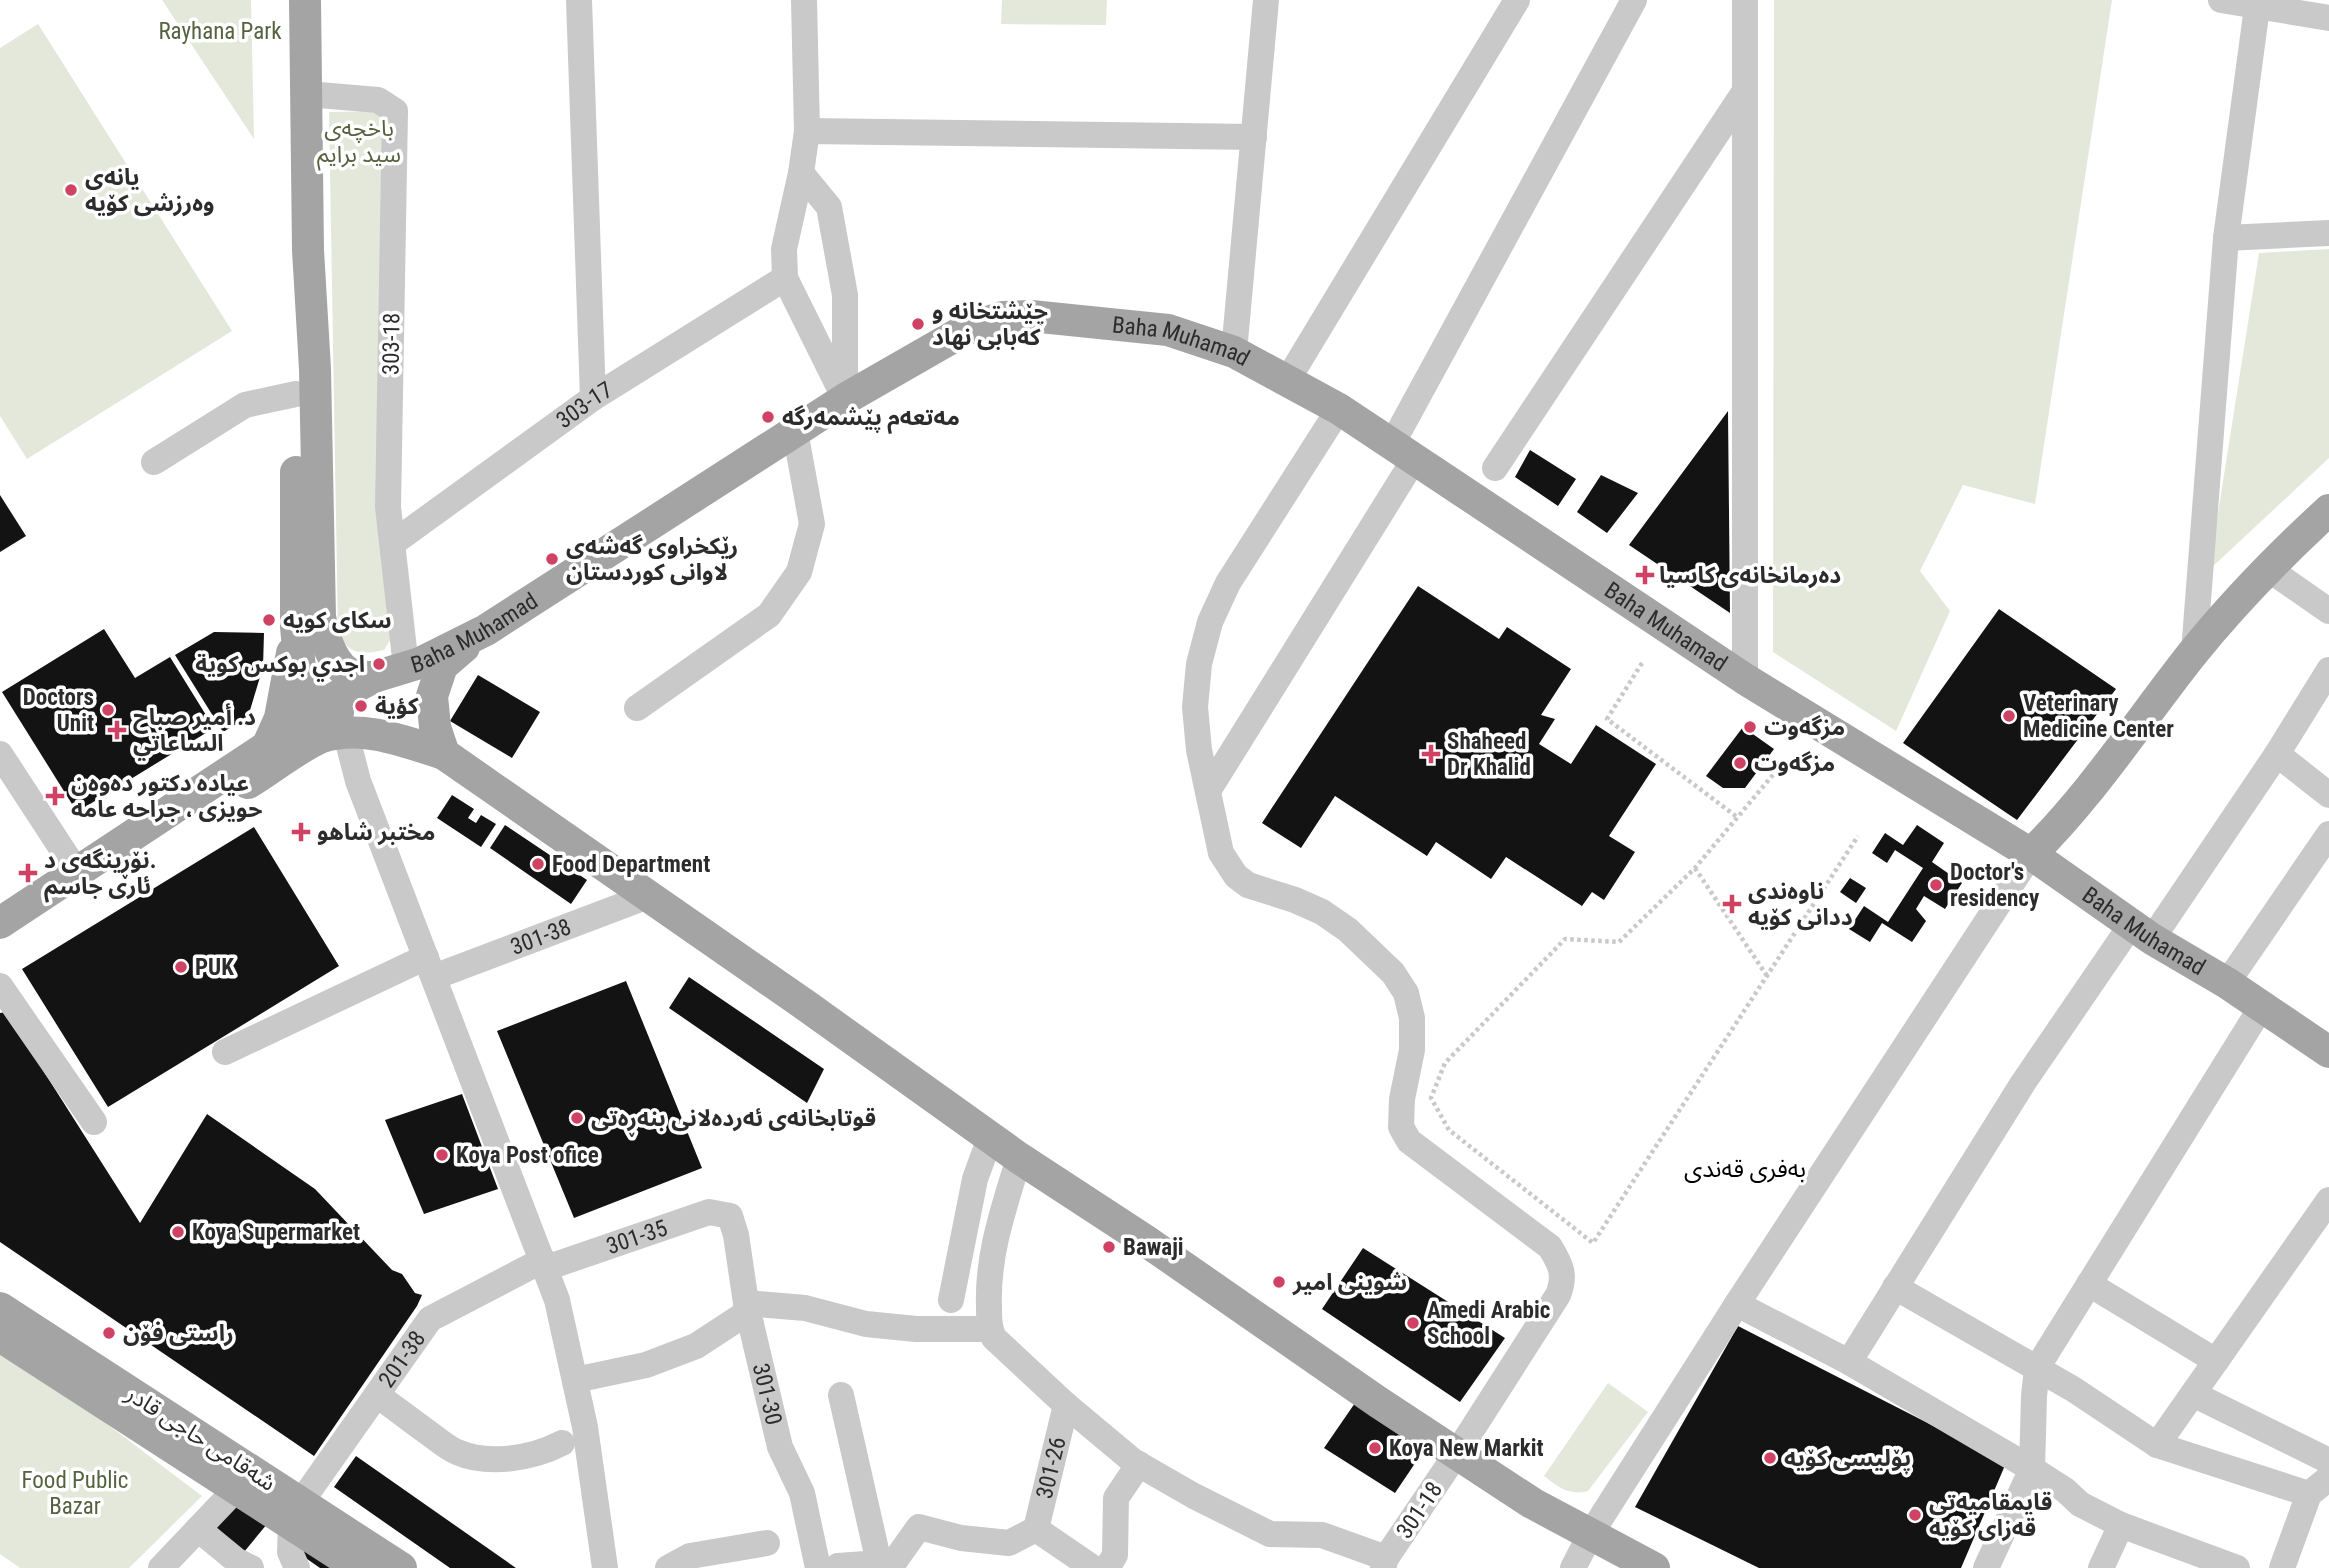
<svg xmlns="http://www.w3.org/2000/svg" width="2329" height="1568" font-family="'Roboto Condensed','Noto Sans Arabic',sans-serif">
  <rect width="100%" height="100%" fill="#fff"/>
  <path fill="#e4e8db" d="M162 0H251L254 139Z
    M1002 0H1107L1106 25 1001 24Z
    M1774 0H2112L2035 504 1963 485 1920 571 1950 611 1896 731 1773 652Z
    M38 24 232 331 27 459 0 416V48Z
    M389 111 390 640 384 650C362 655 350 655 338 634L329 112Z
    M2329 249V458L2209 570 2259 253Z
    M0 1353 46 1378 202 1496 129 1568H20L0 1554Z
    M1608 1383 1648 1412 1588 1491C1569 1496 1558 1487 1544 1476Z"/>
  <path fill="#131313" d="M1728 411 1730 613 1629 545Z
    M1530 450 1576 479 1558 506 1515 477Z
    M1601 475 1638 493 1607 533 1577 512Z
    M0 495 26 536 0 552Z
    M1418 586 1499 639 1507 627 1571 669 1541 715 1555 719 1539 744 1571 764 1596 725 1656 764 1609 836 1635 852 1604 900 1592 892 1582 906 1506 857 1491 879 1436 842 1427 856 1335 796 1301 848 1262 823Z
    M1999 609 2116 689 2017 820 1903 743Z
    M104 629 135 678 170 657 214 728 77 812 2 692Z
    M214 632 264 633 263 667 248 717 223 732 175 655Z
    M478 675 540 712 512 758 450 721Z
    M1743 727 1774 749 1745 788H1723L1706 776Z
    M452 795 474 809 468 818 476 823 481 815 496 824 481 847 437 818Z
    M505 825 587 880 571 904 490 848Z
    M1917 825 1944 843 1932 862 1962 883 1945 909 1924 896 1916 909 1926 921 1912 942 1882 923 1870 942 1849 929 1864 906 1888 922 1923 868 1895 850 1887 863 1872 853 1885 833 1903 845Z
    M254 827 339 966 108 1107 22 969Z
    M1850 878 1866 888 1856 903 1840 892Z
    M689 977 824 1069 807 1103 669 1008Z
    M626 981 702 1168 574 1218 497 1031Z
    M6 1012 140 1223 207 1114 315 1189 392 1270 402 1274 415 1293 422 1295 417 1306 314 1456 0 1242V1013Z
    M462 1094 498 1189 424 1214 385 1120Z
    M1363 1248 1505 1338 1460 1402 1322 1309Z
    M1738 1326 2006 1463 1961 1568H1759L1635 1507Z
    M1355 1403 1426 1447 1395 1493 1324 1448Z
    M356 1456 516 1568H450L334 1487Z
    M235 1494 272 1518 244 1552 208 1521Z
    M295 1533 348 1568H320L297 1552Z"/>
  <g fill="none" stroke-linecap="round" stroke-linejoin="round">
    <path stroke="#c9c9c9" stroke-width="4.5" stroke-dasharray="3.5 3.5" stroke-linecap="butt" d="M1642 663 1607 719 1737 817
      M1782 764 1695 868 1619 942 1565 939 1445 1063 1431 1098 1449 1130 1593 1243 1858 836
      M1695 868 1767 976"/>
    <g stroke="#c9c9c9" stroke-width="26">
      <path d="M579 0 593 398"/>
      <path d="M804 0 807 131 801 173 784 249 785 278 845 399"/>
      <path d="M1745 0V679"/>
      <path d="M2221 0 2329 18"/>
      <path d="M307 94 378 100 395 111 388 507 406 667"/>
      <path d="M807 131 1254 137"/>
      <path d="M801 173 829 207 845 295V394"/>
      <path d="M2226 238 2329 233"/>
      <path d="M1234 352 1266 0"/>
      <path d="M1287 381 1517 0"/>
      <path d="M1339 409 1228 583 1210 622 1199 664 1195 707 1199 750 1221 853 1236 876 1248 885 1295 900 1322 912 1348 930 1393 973 1406 993 1412 1018V1050L1402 1099 1401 1127 1409 1141 1550 1247C1561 1265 1566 1275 1558 1295L1457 1453 1386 1558 1383 1568"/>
      <path d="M1392 444 1634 0"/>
      <path d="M154 462 245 405 296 394"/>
      <path d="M1495 468 1745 91"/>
      <path id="s1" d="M393 543 593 398 785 278"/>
      <path d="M2267 568 2329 611"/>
      <path d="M2194 652 2226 238 2258 0"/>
      <path d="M637 708 769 615 799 572 812 524 795 431"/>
      <path d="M346 734 358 781 557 1300 585 1427 605 1568"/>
      <path d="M0 754 77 872"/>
      <path d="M2277 754 2329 795"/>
      <path d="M1208 791 1415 458"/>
      <path d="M2152 939 2277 754 2329 670"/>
      <path id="s2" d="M434 977 648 896"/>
      <path d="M2227 983 2329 834"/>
      <path d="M0 986 94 1122"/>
      <path d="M225 1052 426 957"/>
      <path d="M1019 1158C1004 1208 987 1254 989 1307 989 1318 989 1328 994 1338L1066 1405 1133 1461 1194 1496 1270 1534 1322 1535 1386 1558"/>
      <path id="s3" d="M546 1268 709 1212 730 1216 736 1235 746 1303 780 1447 802 1493 818 1568"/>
      <path d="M2089 1284 2216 1361"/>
      <path d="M1895 1287 2073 1389 2157 1445 2309 1494"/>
      <path d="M951 1300 975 1179 990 1138"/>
      <path d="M746 1303 805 1308 866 1324 916 1329H990"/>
      <path d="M1737 1304 1849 1362 2032 1469 2065 1490 2080 1504 2121 1525 2237 1568"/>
      <path d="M1849 1362 2023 1083 2131 925"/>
      <path d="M575 1380 646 1365 696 1346 748 1312"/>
      <path d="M2193 1394 2329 1461"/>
      <path d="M377 1395C395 1408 412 1421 430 1434 438 1440 447 1448 457 1452 489 1466 533 1458 562 1443"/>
      <path d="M841 1395 879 1563"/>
      <path d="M2157 1445 2329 1200"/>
      <path id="s4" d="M301 1502 430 1319 543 1260"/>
      <path d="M291 1524 290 1552 297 1568"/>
      <path d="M198 1529 237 1561 251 1568"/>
      <path id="s5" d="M1036 1529 1066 1405"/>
      <path d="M894 1562 919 1527 961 1538 1009 1543 1036 1529 1093 1568"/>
      <path d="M161 1568 236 1489"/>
      <path d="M668 1568 690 1556 767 1543"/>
      <path d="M836 1568 838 1566 894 1562"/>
      <path d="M1107 1568 1115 1555 1116 1498 1139 1464"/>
      <path d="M1573 1568 1590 1535 1737 1304 2031 854"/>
      <path d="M1986 1568 2032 1469 2034 1396 2037 1368 2262 1006"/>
      <path d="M2101 1568 2121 1525"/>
      <path d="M2282 1568 2309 1494 2329 1478"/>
    </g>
    <g stroke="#a4a4a4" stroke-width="32">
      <path d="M305 0 308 250 315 369 320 617C324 637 334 672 357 676 363 677 369 677 374 677"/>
      <path d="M296 472V627L301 679 310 696 338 713"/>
      <path d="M268 745 280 718 292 653"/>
      <path d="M444 754 435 727 432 696 442 666 464 647"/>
      <path d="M248 783C268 771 303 744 322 737 363 724 406 742 444 754L808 1007 1019 1158 1146 1241 1378 1402 1532 1503 1654 1568"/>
      <path d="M2031 854C2092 794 2139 721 2192 654 2234 602 2280 555 2329 510"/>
      <path id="s6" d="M0 923 268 746 319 706 374 677 420 663 486 630 845 399 967 329 1003 317 1031 316 1168 330 1234 352 1339 409 1745 679 2031 854 2152 939 2227 983 2329 1052"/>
      <path d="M0 1308 401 1568"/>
      <path d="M0 1336 359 1568"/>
    </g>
  </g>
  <g fill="#cf4263" stroke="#fff" stroke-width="2.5">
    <circle cx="71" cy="190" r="7"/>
    <circle cx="918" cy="324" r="7"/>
    <circle cx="768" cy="417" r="7"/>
    <circle cx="552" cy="559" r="7"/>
    <path d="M1641.5 564.5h7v7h7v7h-7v7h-7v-7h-7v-7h7z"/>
    <circle cx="269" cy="620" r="7"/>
    <circle cx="379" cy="664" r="7"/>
    <circle cx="361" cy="706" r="7"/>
    <circle cx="108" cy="710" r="7"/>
    <circle cx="2009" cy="716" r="7"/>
    <circle cx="1750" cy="727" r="7"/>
    <path d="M113.5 719.5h7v7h7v7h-7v7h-7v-7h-7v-7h7z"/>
    <path d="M1427.5 743.5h7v7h7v7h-7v7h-7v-7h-7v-7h7z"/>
    <circle cx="1740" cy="763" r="7"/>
    <path d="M51.5 785.5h7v7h7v7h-7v7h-7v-7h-7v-7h7z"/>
    <path d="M297.5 821.5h7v7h7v7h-7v7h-7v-7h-7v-7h7z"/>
    <circle cx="538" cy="864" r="7"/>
    <path d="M24.5 862.5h7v7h7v7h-7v7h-7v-7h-7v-7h7z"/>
    <circle cx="1936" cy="885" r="7"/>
    <path d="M1728.5 893.5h7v7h7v7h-7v7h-7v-7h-7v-7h7z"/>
    <circle cx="181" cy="967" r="7"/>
    <circle cx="577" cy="1118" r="7"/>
    <circle cx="442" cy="1155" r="7"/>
    <circle cx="178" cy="1232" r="7"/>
    <circle cx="1109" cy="1247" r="7"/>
    <circle cx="1279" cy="1282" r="7"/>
    <circle cx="1413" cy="1323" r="7"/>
    <circle cx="109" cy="1333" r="7"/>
    <circle cx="1375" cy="1448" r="7"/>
    <circle cx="1770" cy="1458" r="7"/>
    <circle cx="1915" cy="1515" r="7"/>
  </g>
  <g text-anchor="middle" stroke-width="7" stroke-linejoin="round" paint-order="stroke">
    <g font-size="23" fill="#55623f" stroke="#fff">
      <text x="220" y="39">Rayhana Park</text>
      <text x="359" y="136">باخچه‌ی<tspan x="359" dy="26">سید برایم</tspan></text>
      <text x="75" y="1488">Food Public<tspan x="75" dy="26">Bazar</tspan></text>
    </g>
    <g font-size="23" font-weight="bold" fill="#2c2c2c" stroke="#fff" text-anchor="start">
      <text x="85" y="185">یانه‌ی<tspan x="85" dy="26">وه‌رزشی كۆیه‌</tspan></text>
      <text x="932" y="319">چێشتخانە و<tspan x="932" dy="26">کەبابی نھاد</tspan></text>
      <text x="782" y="425">مەتعەم پێشمەرگە</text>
      <text x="566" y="554">رێكخراوی گه‌شه‌ی<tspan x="566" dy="26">لاوانی كوردستان</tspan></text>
      <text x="1659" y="583">دەرمانخانەی کاسیا</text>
      <text x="283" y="628">سكاى كويه</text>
      <text x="365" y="672" text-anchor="end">اجدي بوكس كوية</text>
      <text x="94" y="705" text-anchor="end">Doctors<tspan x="94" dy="26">Unit</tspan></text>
      <text x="2023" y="711">Veterinary<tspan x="2023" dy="26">Medicine Center</tspan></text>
      <text x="375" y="714">كؤية</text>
      <text x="133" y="725">د. أمير صباح<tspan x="133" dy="26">الساعاتي</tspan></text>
      <text x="1764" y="735">مزگەوت</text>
      <text x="1447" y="749">Shaheed<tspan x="1447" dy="26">Dr Khalid</tspan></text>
      <text x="1754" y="771">مزگه‌وت</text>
      <text x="71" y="791">عیادە دکتور دەوەن<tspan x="71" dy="26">حویزی ، جراحە عامە</tspan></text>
      <text x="317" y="840">مختبر شاهو</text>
      <text x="44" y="868">نۆڕینگەی د.<tspan x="44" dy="26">ئاری جاسم</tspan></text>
      <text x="552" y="872">Food Department</text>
      <text x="1950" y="880">Doctor's<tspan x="1950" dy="26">residency</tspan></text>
      <text x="1748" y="899">ناوەندی<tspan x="1748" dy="26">ددانی کۆیە</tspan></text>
      <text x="195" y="975">PUK</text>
      <text x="591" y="1126">قوتابخانه‌ی ئه‌رده‌لانی بنه‌ڕه‌تی</text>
      <text x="456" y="1163">Koya Post ofice</text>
      <text x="192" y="1240">Koya Supermarket</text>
      <text x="1123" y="1255">Bawaji</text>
      <text x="1293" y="1290">شوينى امير</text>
      <text x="1427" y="1318">Amedi Arabic<tspan x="1427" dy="26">School</tspan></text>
      <text x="123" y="1341">راستى فۆن</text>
      <text x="1389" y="1456">Koya New Markit</text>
      <text x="1784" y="1466">پۆلیسی كۆیه‌</text>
      <text x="1929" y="1510">قایمقامیه‌تی<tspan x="1929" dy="26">قه‌زای كۆیه‌</tspan></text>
    </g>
    <g font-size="23" fill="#2c2c2c" stroke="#fff">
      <text transform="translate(391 344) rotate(-89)" y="8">303-18</text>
      <text dy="8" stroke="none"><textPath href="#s6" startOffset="1356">Baha Muhamad</textPath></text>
      <text dy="8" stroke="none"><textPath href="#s1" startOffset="236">303-17</textPath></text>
      <text dy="8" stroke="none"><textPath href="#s6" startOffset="1923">Baha Muhamad</textPath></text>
      <text dy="8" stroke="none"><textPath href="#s6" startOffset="558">Baha Muhamad</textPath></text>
      <text dy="8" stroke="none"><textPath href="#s6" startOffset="2490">Baha Muhamad</textPath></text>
      <text dy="8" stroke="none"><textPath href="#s2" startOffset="114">301-38</textPath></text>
      <text dy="8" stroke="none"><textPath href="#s3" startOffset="96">301-35</textPath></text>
      <text dy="8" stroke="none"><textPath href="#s4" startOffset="175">201-38</textPath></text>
      <text dy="8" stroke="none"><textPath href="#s3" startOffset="376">301-30</textPath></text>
      <text transform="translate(201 1438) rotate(33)" y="8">شەقامی حاجی قادر</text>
      <text dy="8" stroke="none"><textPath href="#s5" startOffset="63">301-26</textPath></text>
      <text transform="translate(1419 1510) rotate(-56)" y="8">301-18</text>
    </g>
    <g font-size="24" fill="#000" stroke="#fff">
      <text x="1745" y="1177">بەفری قەندی</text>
    </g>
  </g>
</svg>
